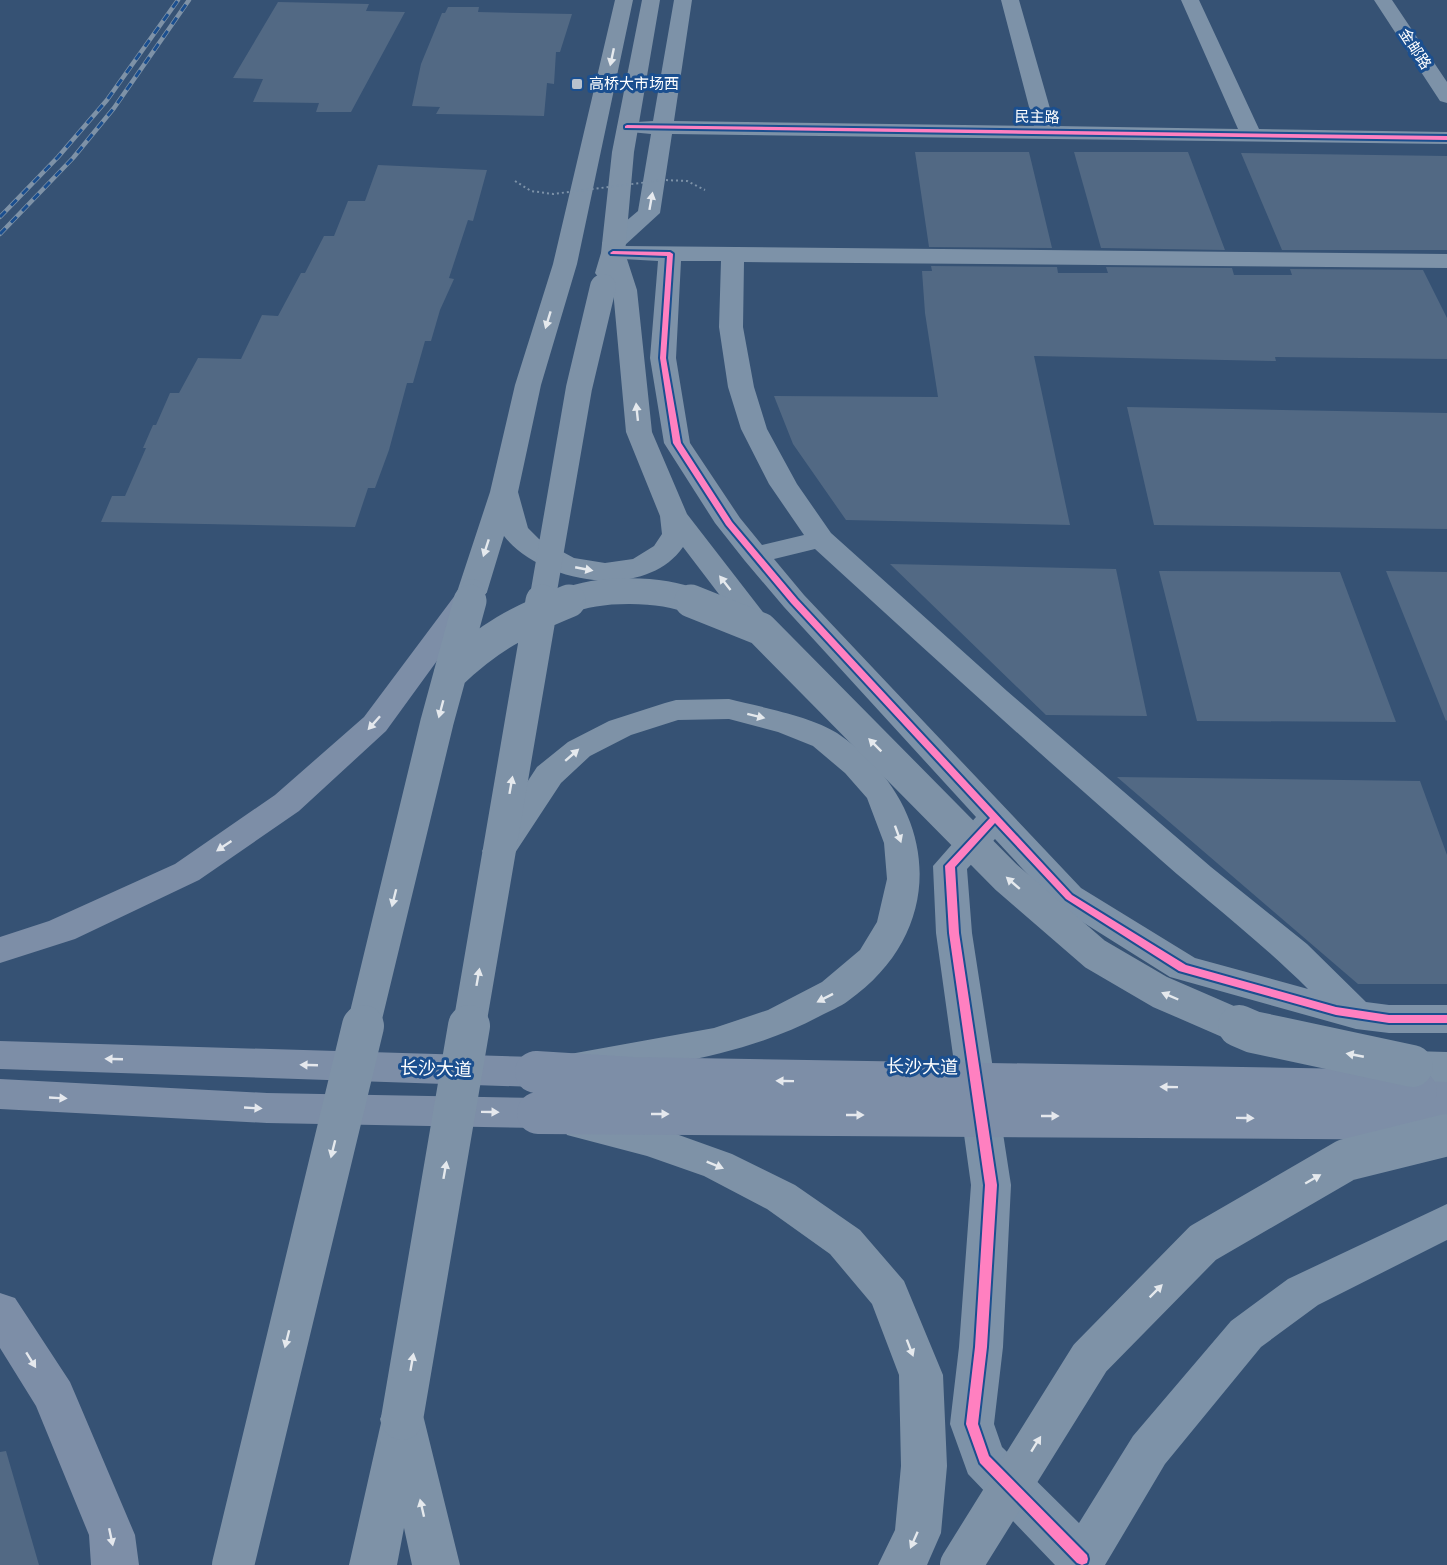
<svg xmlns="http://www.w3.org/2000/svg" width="1447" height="1565" font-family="Montserrat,'Noto Sans SC',sans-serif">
  <rect width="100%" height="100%" fill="#365274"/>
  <path fill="#526984" d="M278 2 369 4 366 11 405 12 351 112H316L319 103 253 102 263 79 233 78Z
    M448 7H479L478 12 572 14 560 52H556L554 84 547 83 544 116 436 114 440 107 412 106 421 64 442 13H445Z
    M915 152H1029L1052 248 929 247Z
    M1074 152H1188L1225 250 1101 248Z
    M1241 153 1447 156V250H1282Z
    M378 165 487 170 473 221 468 220 449 278 454 279 440 310 431 341H425L413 383H407L389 450 375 488H368L355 527 101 522 112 496H125L146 448H143L153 425H156L170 393H179L198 358 241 359 262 315 278 316 301 273H305L324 236H334L348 201H365Z
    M931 266 1057 267 1058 273H1108L1106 267 1232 268 1234 275H1292L1290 269 1423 270 1447 318V359L1275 357 1276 361 1034 356 1070 525 846 520 793 444 774 396 938 397 925 313 922 271H932Z
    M1127 407 1447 413V529L1154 525Z
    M890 564 1116 569 1147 716 1046 715Z
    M1159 571 1340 572 1396 722 1197 721Z
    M1386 571 1447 572V720L1446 721Z
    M1117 777 1420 781 1447 855V984H1358Z
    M6 1451 39 1565H0V1452Z"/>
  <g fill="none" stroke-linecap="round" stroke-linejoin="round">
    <path fill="#7d92a8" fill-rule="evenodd" d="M674 0H692L674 121 1034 126 1001 0H1019L1055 126 1238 129 1181 0H1199L1259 129 1447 132V144L672 134 660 213 624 246 1447 254V268L744 262 743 327 754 387 767 429 797 484 831 533 1007 691 1211 867 1307 944 1366 1002 1389 1005H1447V1033H1389L1356 1029 1170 977 1057 906 995 839 967 869 972 933 1011 1185 1003 1347 994 1424 1002 1447 1079 1523 1133 1436 1231 1321 1288 1279 1447 1204V1240L1318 1305 1261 1347 1165 1464 1105 1565H1055L968 1474 950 1424 959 1347 971 1185 936 933 933 866 976 817 784 607 745 561 715 523 664 443 650 358 658 261 605 258 601 253 606 248 602 243 606 238 638 211 651 134 620 131 617 127 620 123 653 121ZM681 261H721L719 327 728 387 741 429 769 484 804 535 762 545 740 518 690 443 676 358ZM815 549C924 649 1033 748 1144 845 1198 894 1257 938 1308 989L1195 958 1081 888 804 595 774 559Z
      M1374 0H1392L1447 82V103L1440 101Z"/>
    <path fill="#7d8ea7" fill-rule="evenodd" d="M472 583 482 586 487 592 386 731 299 811 199 880 75 939 0 963V937L49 921 175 864 275 795 364 717 462 586Z
      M0 1041 536 1057 550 1062 555 1072 550 1082 536 1087 0 1069Z
      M1447 1075V1105L1416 1106 1402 1102 1397 1091 1402 1080 1416 1076Z
      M0 1079 267 1093 538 1098 552 1102 558 1113 552 1124 538 1128 267 1123 0 1109Z
      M0 1293 15 1298 70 1382 76 1396 135 1535 139 1565H91L89 1535 36 1406 0 1348Z"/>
    <path fill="#7e92a7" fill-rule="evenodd" d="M615 0H633L577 264 541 385 518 492 528 528 539 539 574 558 605 563 633 559 654 546 662 534 660 516 626 432 613 290 610 279 599 278 595 273 601 253 612 152 642 0H660L634 152 625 253 637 290 652 432 687 514 776 629 772 635 761 638 750 635 683 547C645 602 541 583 504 536L487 592 482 598 472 601 462 598 457 592 490 492 515 385 553 264Z
      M729 699C760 707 811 716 837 733 938 801 952 928 848 1001 840 1007 829 1011 820 1016 747 1055 665 1065 584 1079L570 1074 565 1064 570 1054 714 1028 768 1010 822 982 860 950 877 922 887 879 884 843 867 798 845 773 813 746 778 732 729 719 678 720 631 735 590 756 561 783 511 859 499 863 487 859 482 851 537 767 568 742 609 721 665 703 676 700Z
      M1412 1051 1447 1052V1082L1412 1081 1398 1076 1393 1066 1398 1056Z
      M581 1109 651 1125 732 1154 795 1185 860 1230 904 1281 943 1375 947 1466 941 1533 927 1565H878L895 1530 901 1466 899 1375 872 1304 830 1254 767 1209 704 1176 647 1156 567 1135 561 1124 567 1113Z
      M402 1399 418 1405 424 1419 460 1565H412L404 1528 397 1565H349L381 1423 380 1419 386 1405Z"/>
    <g stroke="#7e92a7" stroke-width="4.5">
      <path id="rail" d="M0 217 58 157 107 100 178 0
        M0 234 73 158 114 108 189 0"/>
    </g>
    <use href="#rail" stroke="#1b4f8f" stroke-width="3" stroke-dasharray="8" stroke-linecap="butt"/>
    <path stroke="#7d92a8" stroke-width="2" stroke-dasharray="2 3" stroke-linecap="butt" d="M515 181 531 191 553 194 664 180 687 181 705 190"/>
    <path stroke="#7d8ea7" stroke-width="42" d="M536 1072 632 1078 1416 1091
      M538 1113 1447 1119"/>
    <path stroke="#7e92a7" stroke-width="26" d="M469 602 472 592
      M542 602 579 388 603 287
      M565 602C600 587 660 588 695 602"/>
    <path stroke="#7e92a7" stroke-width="33" d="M691 601 761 629 1006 877 1095 954 1160 992 1243 1028
      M450 674C490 636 518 622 569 601
      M363 1028 437 722 470 601
      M469 1028 542 601"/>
    <path stroke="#7e92a7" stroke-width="42" d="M1239 1026 1253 1032 1412 1066
      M402 1419 469 1026
      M233 1565 363 1026
      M961 1565 1090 1358 1203 1243 1346 1160 1447 1135"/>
    <g stroke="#1b4f8f" stroke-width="4">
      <path id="cycleway" d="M627 125 1447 136V140L625 128V126Z
        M613 251 670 252 673 254 666 358 681 443 732 522 797 599 1072 895 1186 965 1336 1007 1389 1015H1447V1023H1389L1336 1015 1179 971 1066 899 995 823 955 867 959 933 997 1185 987 1347 978 1424 989 1456 1087 1555 1088 1559 1087 1563 1082 1565 1077 1563 980 1463 966 1424 975 1347 985 1185 949 933 945 866 990 818 791 603 726 525 673 443 660 358 667 256 611 254 610 253Z"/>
    </g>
    <use href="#cycleway" fill="#ff80c0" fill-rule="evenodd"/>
  </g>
  <defs><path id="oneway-solid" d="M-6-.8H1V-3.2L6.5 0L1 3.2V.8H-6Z" transform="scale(1.5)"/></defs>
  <g fill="#e5e9ed">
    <use href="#oneway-solid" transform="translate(612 57) rotate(102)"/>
    <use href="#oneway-solid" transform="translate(548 320) rotate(107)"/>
    <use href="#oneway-solid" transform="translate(637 412) rotate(-96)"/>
    <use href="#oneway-solid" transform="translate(486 548) rotate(108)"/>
    <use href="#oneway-solid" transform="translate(584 569) rotate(11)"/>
    <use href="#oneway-solid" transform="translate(725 583) rotate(-128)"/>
    <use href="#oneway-solid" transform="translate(441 709) rotate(105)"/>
    <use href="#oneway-solid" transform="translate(756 716) rotate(14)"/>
    <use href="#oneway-solid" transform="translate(875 745) rotate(-135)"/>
    <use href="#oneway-solid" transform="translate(572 755) rotate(-41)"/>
    <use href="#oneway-solid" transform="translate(511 785) rotate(-80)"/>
    <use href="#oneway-solid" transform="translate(898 834) rotate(70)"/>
    <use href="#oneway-solid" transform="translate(1013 883) rotate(-139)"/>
    <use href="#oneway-solid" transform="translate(394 898) rotate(104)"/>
    <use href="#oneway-solid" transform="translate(478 977) rotate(-80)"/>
    <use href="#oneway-solid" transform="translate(1170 996) rotate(-157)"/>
    <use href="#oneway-solid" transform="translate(825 998) rotate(153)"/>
    <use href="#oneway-solid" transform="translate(1355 1055) rotate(-169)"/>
    <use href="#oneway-solid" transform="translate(333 1149) rotate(104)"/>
    <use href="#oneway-solid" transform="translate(715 1165) rotate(22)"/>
    <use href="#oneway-solid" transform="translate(445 1170) rotate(-80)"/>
    <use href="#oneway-solid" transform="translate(1313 1179) rotate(-30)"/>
    <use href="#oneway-solid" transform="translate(1156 1291) rotate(-45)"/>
    <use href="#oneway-solid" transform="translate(287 1339) rotate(104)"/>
    <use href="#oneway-solid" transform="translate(910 1348) rotate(69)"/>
    <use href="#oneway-solid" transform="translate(412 1362) rotate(-80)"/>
    <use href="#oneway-solid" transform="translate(1036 1444) rotate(-58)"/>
    <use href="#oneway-solid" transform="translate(422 1508) rotate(-103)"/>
    <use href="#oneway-solid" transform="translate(914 1540) rotate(114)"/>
  </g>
  <use fill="#e5e9ee" href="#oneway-solid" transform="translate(651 201) rotate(-80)"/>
  <g fill="#e5e8ed">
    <use href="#oneway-solid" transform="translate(374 723) rotate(132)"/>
    <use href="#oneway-solid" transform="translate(224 846) rotate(146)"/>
    <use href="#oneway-solid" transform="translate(114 1059) rotate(-178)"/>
    <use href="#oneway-solid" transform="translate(309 1065) rotate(-178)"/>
    <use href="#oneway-solid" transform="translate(785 1081) rotate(-179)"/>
    <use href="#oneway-solid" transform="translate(1169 1087) rotate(-179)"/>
    <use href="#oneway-solid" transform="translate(58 1098) rotate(3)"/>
    <use href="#oneway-solid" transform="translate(253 1108) rotate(3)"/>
    <use href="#oneway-solid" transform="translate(490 1112) rotate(1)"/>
    <use href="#oneway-solid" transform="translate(660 1114)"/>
    <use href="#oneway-solid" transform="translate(855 1115)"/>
    <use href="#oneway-solid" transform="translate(1050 1116)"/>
    <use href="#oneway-solid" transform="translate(1245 1118) rotate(1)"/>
    <use href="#oneway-solid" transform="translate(31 1360) rotate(58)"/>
    <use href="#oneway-solid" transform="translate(111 1537) rotate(78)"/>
  </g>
  <rect fill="#b9c2ce" stroke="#1b4f8f" stroke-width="2" x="571" y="78" width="12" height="12" rx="3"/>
  <g text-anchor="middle" stroke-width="6" stroke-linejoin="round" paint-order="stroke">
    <g font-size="15" fill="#fff" stroke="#1b4f8f">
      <text transform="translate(1415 49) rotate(57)" y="5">金邮路</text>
      <text transform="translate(1037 117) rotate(1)" y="5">民主路</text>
    </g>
    <g font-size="15" fill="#fff" stroke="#1b4f8f" text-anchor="start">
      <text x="589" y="89">高桥大市场西</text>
    </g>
    <g font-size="18" fill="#fff" stroke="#1b4f8f">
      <text transform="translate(922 1067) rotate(1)" y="6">长沙大道</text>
      <text transform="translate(436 1069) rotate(2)" y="6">长沙大道</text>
    </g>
  </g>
</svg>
